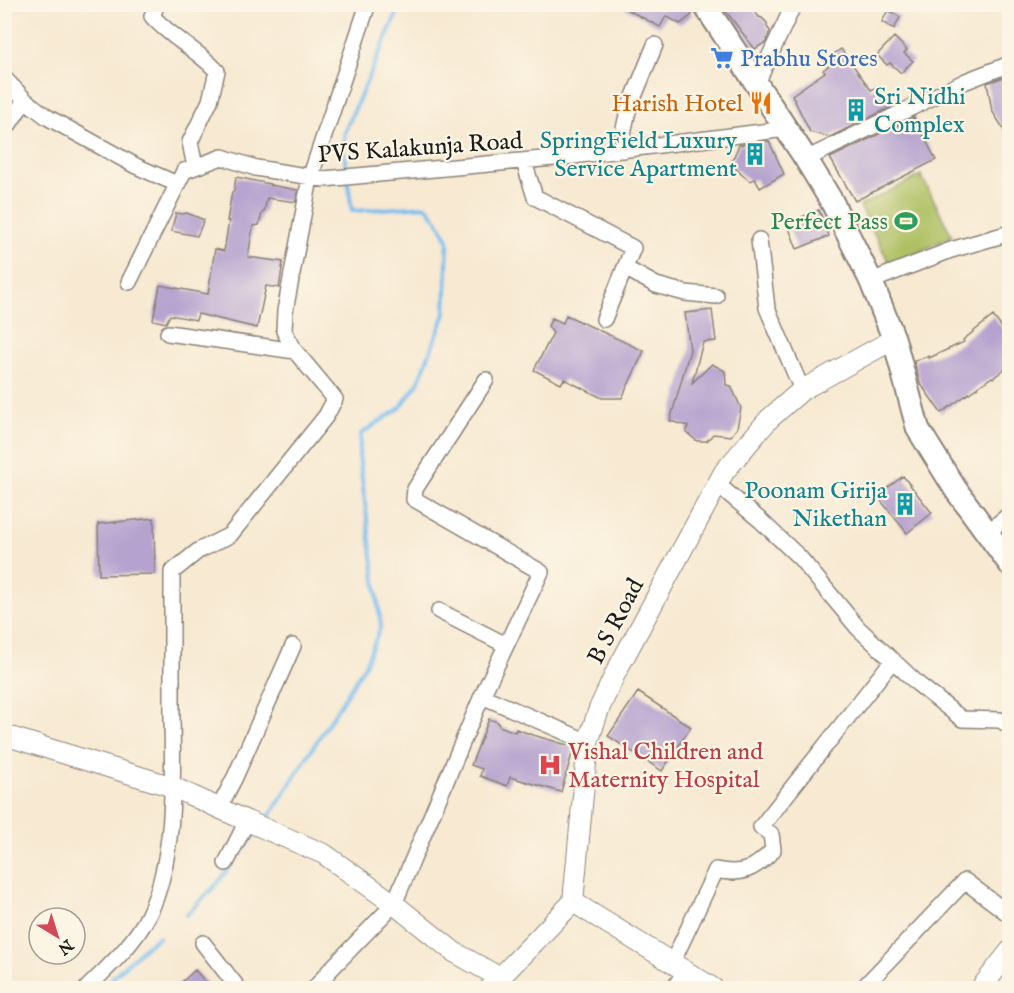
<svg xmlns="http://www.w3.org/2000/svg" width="1014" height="993" font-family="'IM FELL English',serif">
  <rect width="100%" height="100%" fill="#fcf5e5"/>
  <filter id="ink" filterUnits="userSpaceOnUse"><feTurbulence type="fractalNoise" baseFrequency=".0167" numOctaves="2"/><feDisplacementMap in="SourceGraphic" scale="12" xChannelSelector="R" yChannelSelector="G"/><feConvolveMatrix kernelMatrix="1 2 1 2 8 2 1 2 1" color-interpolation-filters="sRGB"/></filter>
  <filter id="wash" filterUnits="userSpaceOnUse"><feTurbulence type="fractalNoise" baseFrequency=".008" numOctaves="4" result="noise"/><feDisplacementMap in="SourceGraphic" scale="24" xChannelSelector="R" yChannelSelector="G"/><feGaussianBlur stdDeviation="1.35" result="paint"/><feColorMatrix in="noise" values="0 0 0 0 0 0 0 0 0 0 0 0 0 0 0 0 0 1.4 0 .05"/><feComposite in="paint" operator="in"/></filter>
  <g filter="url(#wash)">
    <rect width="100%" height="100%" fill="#f7e9d2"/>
    <path fill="#afc063" stroke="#666e40" stroke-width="1.5" d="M921 175 952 236 891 266 860 206Z"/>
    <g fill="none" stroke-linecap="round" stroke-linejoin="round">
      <path stroke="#79bdef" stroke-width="4" d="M347 174 343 146 345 131 401 4
        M264 823 273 811 365 665 381 626 359 456 361 434 400 408 418 383 445 314 448 240 437 220 426 206 352 211 348 182
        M236 858 257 831
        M186 915 215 886 230 867
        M110 988 113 977 145 947 159 937"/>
    </g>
    <g id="blocks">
      <path fill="#b6a2cf" d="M617 4H684L692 15 680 24 666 16 660 27Z
        M720 4H749L759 17 762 18 767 23V27L770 31 766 42 755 49Z
        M888 10 900 17 894 29 882 22Z
        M894 37 907 50 904 53 913 61 901 73 890 63 887 65 877 55Z
        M841 49 871 90 879 86 891 107 830 137 810 132 792 95 825 72 823 70 835 61 831 56Z
        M1010 75V139L992 111 987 83Z
        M914 117 936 160 855 201 830 158Z
        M769 141 784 174 760 188 755 179 750 181 741 174 731 163 739 145Z
        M236 177 270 184V185L298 190 296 202 267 198 264 212 262 213 259 225 253 226 248 257 283 262 279 288 266 286 257 328 198 314 196 320 170 315 166 323 153 320 160 285 208 294 215 249 224 251 229 221H227L232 192 234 191Z
        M819 210 829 236 797 249 787 223Z
        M176 213 182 214 187 213 204 220 197 236 171 231Z
        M712 310 716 341 703 342 692 383 712 364 725 371 726 385 731 386 741 408 737 428 731 436 713 434 707 441H697L686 432 688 426 670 421 690 350 685 313Z
        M566 315 644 351 622 398H602L564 379 561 384 534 370 553 333 548 326 552 318 563 323Z
        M993 316 1010 338V365L993 378 992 377 941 413 920 383 914 361 929 356V358L964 342 963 340Z
        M903 476 932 513 907 533 877 496Z
        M154 518 155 574 99 575 98 524Z
        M638 692 691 727 662 771 608 736Z
        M489 719 498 722 499 726 515 732 516 729 533 735 574 747 561 792 510 777 507 786 480 776 482 769 471 765Z
        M195 970 211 988H175Z"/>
    </g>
  </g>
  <g filter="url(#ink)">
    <use href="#blocks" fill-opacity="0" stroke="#8a8277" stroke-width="1.5"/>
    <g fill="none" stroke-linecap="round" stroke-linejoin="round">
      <g stroke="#8a8277" stroke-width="18">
        <path id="minor" d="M157 4 152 16C171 38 198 50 217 71L210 101 190 142 195 167
          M4 78 25 100 47 117 136 166 177 184
          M757 83 794 4
          M4 132 25 100
          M624 150 623 133 628 111 655 45
          M806 159 966 81 1010 64
          M524 162 535 197 633 248 604 319
          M759 240 767 308 802 390
          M625 268 656 285 685 293 716 296
          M871 281 951 250 1010 233
          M129 282 184 171 222 157 256 168 324 179 565 157 786 129
          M168 333 295 351
          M717 484 760 520 800 558 858 628 918 684 962 719 1000 720 1010 726
          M987 533 1010 514
          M439 611 506 645
          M482 696 588 742
          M219 808 235 777 293 646
          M226 863 247 821
          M203 943 238 988
          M672 963 716 870C742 876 755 869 773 850L771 834 761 827 893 660
          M87 988C108 967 134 944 148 916 176 860 173 778 172 718 172 669 172 621 172 572L198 551 230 535 326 416 335 399 295 351 284 331 285 311 310 178 368 4
          M315 988 330 970 394 904 482 696 541 572 414 499 415 489 486 380
          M674 988 685 972
          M863 988 965 881 1010 915"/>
      </g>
      <g stroke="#8a8277" stroke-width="22">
        <path id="tertiary" d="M4 735 173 787 247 821 324 854 394 904 454 952 499 977
          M573 902 713 988
          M490 988 573 902 588 742 599 709 616 672 724 472 769 419 802 390 894 339
          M981 988 1010 951"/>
      </g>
      <g stroke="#8a8277" stroke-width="26">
        <path id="secondary" d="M704 4 806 159 832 202 871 281 894 339 918 429 956 490 1010 564"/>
      </g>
      <use href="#minor" stroke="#fff" stroke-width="15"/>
      <use href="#tertiary" stroke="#fff" stroke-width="20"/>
      <use href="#secondary" stroke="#fff" stroke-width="22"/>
    </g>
  </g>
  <defs>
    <g id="supermarket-bare" transform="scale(1.8)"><path d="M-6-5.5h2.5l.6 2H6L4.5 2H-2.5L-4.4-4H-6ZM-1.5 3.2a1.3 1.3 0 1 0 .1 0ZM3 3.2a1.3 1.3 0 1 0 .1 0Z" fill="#3f7fe0" stroke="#fcf5e5" stroke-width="2.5" paint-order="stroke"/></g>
    <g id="restaurant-bare" transform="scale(1.8)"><path d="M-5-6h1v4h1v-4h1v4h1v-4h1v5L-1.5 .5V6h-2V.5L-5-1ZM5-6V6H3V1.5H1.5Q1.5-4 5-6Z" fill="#e8710a" stroke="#fcf5e5" stroke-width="2.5" paint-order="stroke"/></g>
    <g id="building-bare" transform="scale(1.8)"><path d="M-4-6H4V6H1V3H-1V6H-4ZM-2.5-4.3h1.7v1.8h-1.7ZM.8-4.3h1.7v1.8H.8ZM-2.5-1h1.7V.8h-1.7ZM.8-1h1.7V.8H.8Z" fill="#0f9aa8" stroke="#fcf5e5" stroke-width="2.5" paint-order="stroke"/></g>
    <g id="stadium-bare" transform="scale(1.8)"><path d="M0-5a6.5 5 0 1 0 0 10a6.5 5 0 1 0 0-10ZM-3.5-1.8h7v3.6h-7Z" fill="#2e9e5b" stroke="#fcf5e5" stroke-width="2.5" paint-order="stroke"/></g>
    <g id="hospital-bare" transform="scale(1.8)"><path d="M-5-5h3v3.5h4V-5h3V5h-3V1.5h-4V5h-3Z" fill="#e0444e" stroke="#fcf5e5" stroke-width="2.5" paint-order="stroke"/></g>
  </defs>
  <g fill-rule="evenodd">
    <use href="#supermarket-bare" x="722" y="58"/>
    <use href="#restaurant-bare" x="761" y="103"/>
    <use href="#building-bare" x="856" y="110"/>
    <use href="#building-bare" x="755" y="154"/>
    <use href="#stadium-bare" x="906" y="221"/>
    <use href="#building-bare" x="905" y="504"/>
    <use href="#hospital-bare" x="550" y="765"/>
  </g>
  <g text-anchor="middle" stroke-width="4.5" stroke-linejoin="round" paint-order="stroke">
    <g font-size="24" fill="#366cbe" stroke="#fcf5e5" text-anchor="start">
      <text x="740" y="66">Prabhu Stores</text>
    </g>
    <g font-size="24" fill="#0d838f" stroke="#fcf5e5" text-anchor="end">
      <text x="874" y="104" text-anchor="start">Sri Nidhi<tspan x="874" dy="28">Complex</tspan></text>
      <text x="737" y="148">SpringField Luxury<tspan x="737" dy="28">Service Apartment</tspan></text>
      <text x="887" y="498">Poonam Girija<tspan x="887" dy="28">Nikethan</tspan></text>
    </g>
    <g font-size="24" fill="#c56008" stroke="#fcf5e5" text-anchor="end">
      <text x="743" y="111">Harish Hotel</text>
    </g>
    <g font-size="24" fill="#1c1c1c" stroke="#fcf5e5">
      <text transform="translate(420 147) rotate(-4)" y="8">PVS Kalakunja Road</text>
      <text transform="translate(615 621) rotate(-62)" y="8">B S Road</text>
    </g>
    <g font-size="24" fill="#27864d" stroke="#fcf5e5" text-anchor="end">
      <text x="888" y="229">Perfect Pass</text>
    </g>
    <g font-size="24" fill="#be3a42" stroke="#fcf5e5" text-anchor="start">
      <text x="568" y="759">Vishal Children and<tspan x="568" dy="28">Maternity Hospital</tspan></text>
    </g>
  </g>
  <rect width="1014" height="993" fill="none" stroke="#fcf5e5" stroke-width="24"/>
  <g transform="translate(57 936) rotate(142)"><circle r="28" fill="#fcf5e5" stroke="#a29e95" stroke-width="1.5"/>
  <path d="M0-4.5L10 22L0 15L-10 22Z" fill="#d1495b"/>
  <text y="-9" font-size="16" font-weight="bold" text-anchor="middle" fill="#1c1c1c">N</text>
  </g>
</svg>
